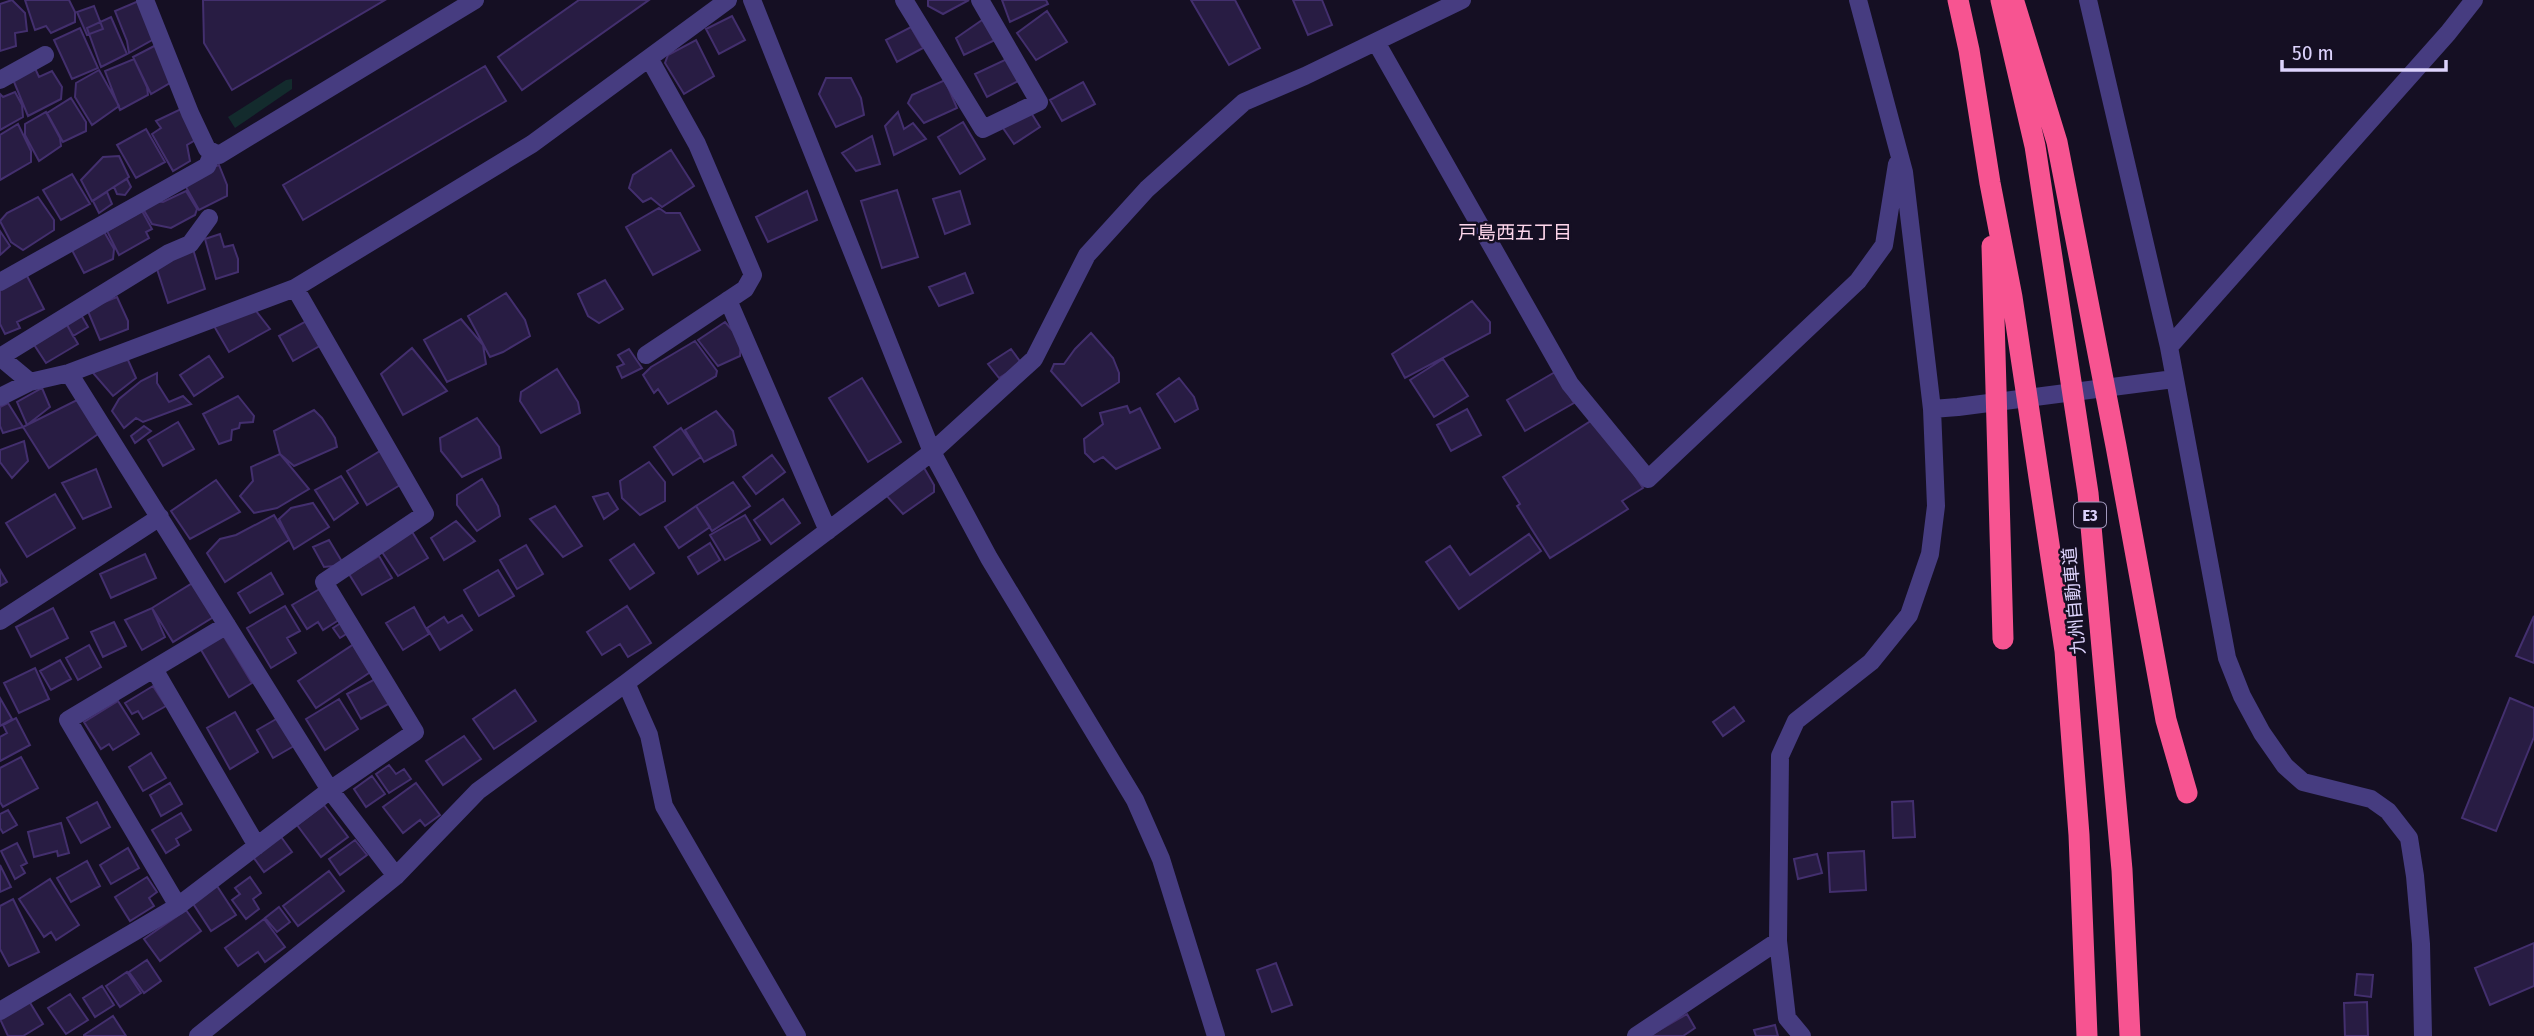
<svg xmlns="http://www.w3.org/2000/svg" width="2534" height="1036" font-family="'Fira Sans Condensed','Noto Sans JP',sans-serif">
  <rect width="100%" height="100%" fill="#150f23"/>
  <path fill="#132b2d" d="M292 79V89L235 128 228 117 286 80Z"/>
  <path fill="#281c43" stroke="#432f6e" stroke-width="2" d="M12 0 25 13 27 31 15 33 16 46 0 51V4Z
    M25 0H69L75 12V22L51 33 46 26 35 30Z
    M141 0 154 39 129 53 127 41 115 11Z
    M203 0H385L232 90 204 43Z
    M579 0H649L522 90 498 57Z
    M928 0H969L943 14 928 6Z
    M1002 0H1046L1048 4 1010 22Z
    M1191 0H1235L1260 48 1229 65Z
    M1293 0H1322L1332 25 1308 35Z
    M94 6 103 29 87 35 77 12Z
    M1047 11 1067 42 1036 60 1017 33Z
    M732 16 745 40 719 54 706 29Z
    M111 17 127 54 101 67 87 28Z
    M985 18 995 40 964 55 956 38Z
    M911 27 923 48 897 62 886 40Z
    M80 28 98 68 72 79 54 40Z
    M696 40 714 76 684 94 665 63 668 55Z
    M160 43 175 80 151 94 133 57Z
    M1009 58 1020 80 987 97 975 74Z
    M134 59 147 87 148 95 120 110 105 71Z
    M34 66 39 77 52 71 62 87 61 99 28 116 12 77Z
    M485 66 506 101 303 220 283 185Z
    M99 70 119 106 92 125 75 97 76 83Z
    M826 78H851L861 98 864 115 836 127 819 94Z
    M945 80 957 108 924 123 908 103 912 95Z
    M1083 82 1095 104 1062 121 1050 100Z
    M15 92 22 105 23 117 0 130V94L3 97Z
    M71 98 86 122V131L63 142 47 113Z
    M183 108 197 139 187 145 190 161 173 171 152 134 161 128 156 121Z
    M1030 111 1040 127 1014 144 1003 128Z
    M46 112 60 138 61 146 39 161 25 135V124Z
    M898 112 904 129 913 123 926 139 894 155 885 126Z
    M963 122 985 159 960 174 938 137Z
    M18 124 31 151V162L0 180V135Z
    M146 129 165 162 136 178 117 145Z
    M872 136 880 164 856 171 842 153Z
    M671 150 694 186 662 207 651 198 643 202 629 188 633 175Z
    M119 156 129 177 92 201 81 180 103 157Z
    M219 165 227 185V196L199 210 186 187 203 170Z
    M72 174 90 204 61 220 43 190Z
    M127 179 131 187 125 195 117 194 114 187Z
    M897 190 918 257 882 268 861 201Z
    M186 191 197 209 195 215 171 228 152 224 142 207 153 201 163 202Z
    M807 191 817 220 768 242 756 217Z
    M960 191 970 224 945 234 933 199Z
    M107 192 112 204 99 213 93 201Z
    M38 197 54 220V230L23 250 11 242 0 221 7 213Z
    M659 208 666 213H680L700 250 653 275 626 227Z
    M142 211 152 229 146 232 149 238 119 255 107 231Z
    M102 228 114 249 113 259 84 273 73 252 72 245Z
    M0 231 10 246 0 255Z
    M220 234 224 247 233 245 238 259V272L216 279 205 239Z
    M193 249 205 289 168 303 156 266Z
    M25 272 44 309 17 322 20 328 5 334 0 324V286Z
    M965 273 973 293 939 306 929 287Z
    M605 280 623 309 599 323 588 316 578 294Z
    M506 293 525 320 530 336 503 352 490 357 468 316Z
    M117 297 128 321V329L100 340 87 309Z
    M1472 301 1490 322V333L1405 378 1392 354Z
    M253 307 270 329 229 352 214 326Z
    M80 313 88 327 73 336 65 321Z
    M310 319 323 344 293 361 279 336Z
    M461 319 483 345 486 364 447 382 424 340Z
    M64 320 78 344 46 363 31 340Z
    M725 322 741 340 740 356 718 366 698 340Z
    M1091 333 1113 358 1119 373V382L1082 406 1051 371 1054 364H1064L1075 349Z
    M695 341 717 371 716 376 668 404 658 389 654 393 643 375 651 367Z
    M412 348 447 391 403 415 381 374Z
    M629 349 642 368 622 378 617 367 624 364 618 355Z
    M1011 349 1022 364 999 378 988 364Z
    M209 356 223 377 194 396 180 375Z
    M1443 359 1468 396 1434 417 1410 380Z
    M128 360 136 378 113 396 87 366Z
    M557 369 578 402 580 413 541 433 520 401 521 392Z
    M1555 372 1574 403 1525 431 1507 400Z
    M157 373V383L169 402 183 396 191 404 143 422 136 418 124 428 112 411 119 399 141 381Z
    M862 378 901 442 868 462 829 398Z
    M1179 378 1194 397 1198 409 1175 422 1157 394Z
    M42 388 50 407 27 425 17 402Z
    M238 396 254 416 253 422 240 423 239 428 232 430 231 440 219 444 203 414Z
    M81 398 101 432 49 468 23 427Z
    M8 403 23 427 3 433 0 426V407Z
    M1127 406 1130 413 1140 408 1160 448 1116 469 1103 457 1094 462 1085 453 1084 439 1103 424 1100 413Z
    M1467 409 1481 435 1451 451 1437 425Z
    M314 410 322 418 335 438 337 447 294 466 280 454 274 431Z
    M716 411 733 431 736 445 704 462 685 430Z
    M1597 417 1643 488 1622 501 1628 509 1550 558 1517 506 1520 504 1503 477Z
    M477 418 499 447 501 458 462 477 441 451 440 438Z
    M178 422 194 449 163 466 148 440Z
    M144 426 151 431 135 443 131 436Z
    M681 428 701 457 673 475 654 447Z
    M24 441 28 461 12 478 0 462V450Z
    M385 448 405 482 367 505 347 471Z
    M280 454 309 489 277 508 254 513 240 496 253 481 251 467Z
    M772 455 785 472 756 494 743 477Z
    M649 462 665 482V501L640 515 622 498 620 481Z
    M923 466 934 485V492L903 514 885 494Z
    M96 469 111 507 83 519 62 483Z
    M341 476 358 503 334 520 315 490Z
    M482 479 498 506 500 516 477 531 457 505V495Z
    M216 480 240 512 190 539 171 511Z
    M733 482 750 506 712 531 696 506Z
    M608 493 618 509 604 519 593 497Z
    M55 494 75 528 27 557 6 523Z
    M783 499 800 523 771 544 754 520Z
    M313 503 329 527 294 549 279 519 291 508Z
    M555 506 582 546 563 557 530 519Z
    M696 506 710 527 679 548 665 527Z
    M274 515 289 540 225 582 207 553 220 539 236 535Z
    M745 515 760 540 725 560 710 535Z
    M456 521 475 541 444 560 431 538Z
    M411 530 428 558 398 576 380 549Z
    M1529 534 1541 551 1459 609 1426 562 1450 546 1470 575Z
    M329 540 344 565 324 567 313 547Z
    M710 543 720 560 698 574 688 557Z
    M634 544 654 573 630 589 610 560Z
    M526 545 543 574 517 589 500 560Z
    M145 554 156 578 111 598 100 574Z
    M379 556 392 578 362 595 349 574Z
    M0 570 7 582 0 586Z
    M498 570 514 596 479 616 464 590Z
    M271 573 283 594 250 613 238 593Z
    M199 579 220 613 173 642 152 608Z
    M323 587 342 618 323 630 318 622 307 629 292 605Z
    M285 606 300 631 287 638 296 653 271 668 247 628Z
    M627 606 651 643 628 657 620 644 602 655 587 632Z
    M414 607 429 634 403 650 386 623Z
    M53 608 68 638 31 657 16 627Z
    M152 608 165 637 142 650 125 620Z
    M462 615 472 630 440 650 427 628 444 617 448 623Z
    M2534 616V663L2516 656Z
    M344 621 351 631 340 638 333 628Z
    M114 622 126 646 103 657 91 632Z
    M220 630 252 683 229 697 197 643Z
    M354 644 372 671 316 708 298 681Z
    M89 645 101 667 78 680 66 658Z
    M60 660 71 679 51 690 40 671Z
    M35 668 49 699 19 713 4 683Z
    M379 677 392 702 361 719 347 694Z
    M153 686 166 706 143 719 138 711 132 714 125 703Z
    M515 690 536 721 494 749 473 719Z
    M0 698 12 719 0 726Z
    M2510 698 2534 708V737L2496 831 2462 818Z
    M339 699 358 729 325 750 306 719Z
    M118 701 139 734 113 750 109 744 101 749 84 722Z
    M1734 707 1744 721 1723 736 1713 722Z
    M235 712 258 752 230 769 207 728Z
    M16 718 30 745 0 761V737L7 733 3 725Z
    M278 718 294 746 273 758 257 730Z
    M464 736 481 759 443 785 426 761Z
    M151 753 166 778 143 791 129 767Z
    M21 757 38 788 3 807 0 802V768Z
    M389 765 396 774 404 769 411 779 389 793 376 774Z
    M372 776 385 794 366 807 354 789Z
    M170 783 182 804 161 816 150 795Z
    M416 783 440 815 425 826 420 820 403 833 383 807Z
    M1913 801 1915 837 1893 838 1892 802Z
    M97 802 110 827 81 843 67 818Z
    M324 805 348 837 321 857 297 825Z
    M8 810 17 825 3 833 0 828V814Z
    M181 813 191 830 176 839 179 845 166 853 152 830Z
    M61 823 69 853 58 856 57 851 34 857 28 832Z
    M279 834 292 852 264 872 251 854Z
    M355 840 367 855 340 875 329 859Z
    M17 843 27 863 21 866 25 873 15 879 1 851Z
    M128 848 139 868 111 884 100 865Z
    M1864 851 1866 890 1830 892 1828 853Z
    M1817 854 1822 873 1798 879 1794 859Z
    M87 861 100 886 71 902 57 878Z
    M0 865 11 887 0 892Z
    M329 871 344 891 298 926 283 906Z
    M147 877 157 892 149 898 154 906 130 921 115 897Z
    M250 877 261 893 253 899 259 909 246 919 232 900 240 894 235 888Z
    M50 879 79 925 56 940 51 932 44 937 19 899Z
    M217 886 236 915 211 931 192 902Z
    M13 899 39 952 9 966 0 949V906Z
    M279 907 290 922 277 932 265 918Z
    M186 910 201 931 160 961 144 939Z
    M264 919 285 947 265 962 258 952 238 966 225 948Z
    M2534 943V986L2490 1005 2475 968Z
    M147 960 161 981 144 993 129 972Z
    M1276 963 1292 1005 1272 1012 1257 970Z
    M127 972 141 993 120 1007 106 986Z
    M2357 974 2373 975 2371 997 2355 995Z
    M102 986 114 1005 95 1017 83 998Z
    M70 994 88 1020 66 1034 48 1008Z
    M29 1001 43 1024 23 1036H8L0 1019Z
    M2367 1002 2368 1036H2345L2344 1003Z
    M1687 1014 1695 1028 1683 1036H1649Z
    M113 1016 126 1036H84V1035Z
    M1775 1025 1778 1036H1756L1754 1030Z"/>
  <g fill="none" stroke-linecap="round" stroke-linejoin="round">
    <path stroke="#463c80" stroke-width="18" d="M145 0 190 113 207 149 219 155 475 0
      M752 0 932 452 989 558 1135 800 1161 859 1216 1036
      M904 0 983 129 1039 102 980 0
      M2088 0 2169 347 2227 658 2242 696 2262 733 2285 766 2303 782 2371 799 2388 811 2409 838 2415 876 2421 944 2423 1036
      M1376 42 1570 384 1648 479 1858 281 1884 245 1897 164
      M0 80 45 55
      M0 282 207 166 213 152
      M728 300 828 531
      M2169 347 2448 33 2474 0
      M646 355 745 289 753 275 697 144 649 58
      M0 357 169 253 190 244 209 218
      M0 357 30 382
      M69 373 330 790 396 876
      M0 397 30 382 69 373 295 288 532 144 728 0
      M1932 409 1958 407 2174 379
      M0 621 160 517
      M154 669 257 846
      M626 683 649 735 664 806 797 1036
      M178 906 68 720 227 625
      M0 1011 178 906 330 790 415 732 324 582 425 514 295 288
      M198 1036 396 876 478 791 626 683 932 452 1034 359 1087 255 1147 189 1244 102 1305 76 1462 0
      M1636 1036 1778 941
      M1802 1036 1787 1018 1778 941 1780 756 1796 721 1871 662 1909 615 1930 554 1936 506 1932 409 1904 172 1858 0"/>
    <path stroke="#f75491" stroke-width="21" d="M1958 0 1969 50 1990 183 2012 297 2065 651 2079 835 2087 1036
      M2001 0 2035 146 2088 493 2122 870 2130 1036
      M2014 2 2057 142 2116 446 2166 720 2187 793
      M1992 246 2003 639"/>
  </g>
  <g text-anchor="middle" stroke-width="5" stroke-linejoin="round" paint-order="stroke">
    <rect fill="#150f23" stroke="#a198bc" stroke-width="2" x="2074" y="502.5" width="32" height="25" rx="5"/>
    <g font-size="16" font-weight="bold" fill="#ddd3fd">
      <text x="2090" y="521">E3</text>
    </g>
    <g font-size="18" fill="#ddd3fd" stroke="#150f23">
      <text transform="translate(2074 601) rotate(-95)" y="6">九州自動車道</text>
    </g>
    <g font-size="19" fill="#fdd5ea" stroke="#150f23">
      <text x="1515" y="239">戸島西五丁目</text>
    </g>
  </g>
  <path d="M2282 60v10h164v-10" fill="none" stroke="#ddd3fd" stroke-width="3.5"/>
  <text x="2292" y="60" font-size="21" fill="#ddd3fd" stroke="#150f23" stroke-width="5" paint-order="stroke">50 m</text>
</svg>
